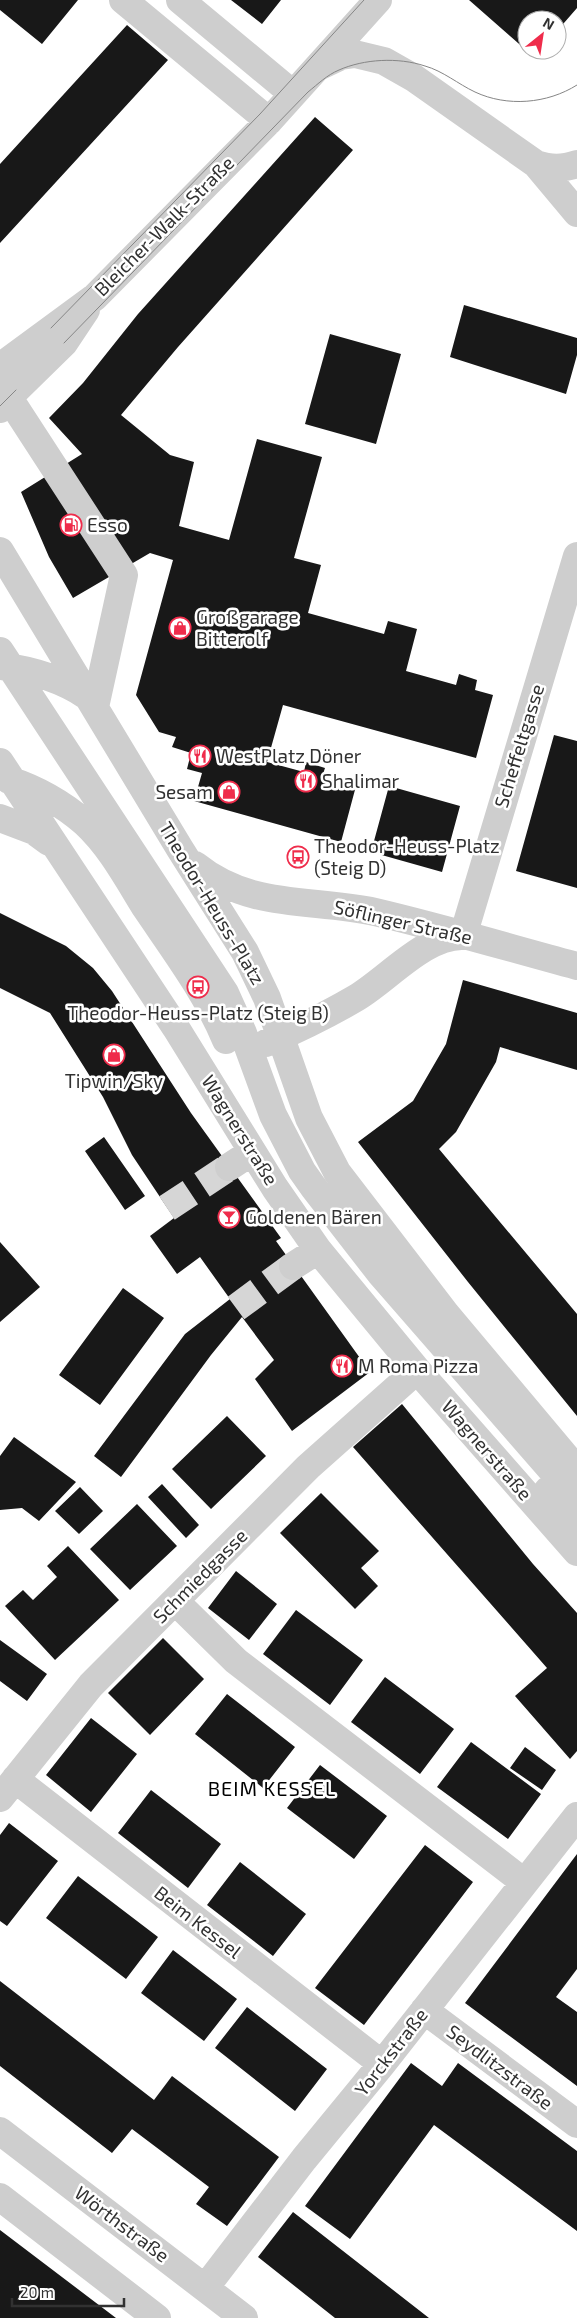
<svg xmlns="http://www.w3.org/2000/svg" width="577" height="2318" font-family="'Exo 2',sans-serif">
  <rect width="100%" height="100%" fill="#fff"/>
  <path fill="#181818" d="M0 0H78L42 44 0 10Z
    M231 0H281L262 24Z
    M469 0H577V8L557 31V20H527V50H541L534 57Z
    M127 25 168 60 0 243V164Z
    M315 117 353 150 178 347 121 415 170 455 194 462 179 526 229 540 257 439 322 457 294 558 321 565 308 613 384 634 388 621 417 629 406 671 456 685 459 674 477 680 475 690 493 695 476 758 283 705 267 762 304 772 306 762 325 768 322 777 356 786 341 842 194 801 202 773 187 769 191 753 172 747 176 737 159 732 136 695 173 560 150 553 73 598 49 557 21 492 82 454 49 418 83 383 138 314Z
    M464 305 577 338V355L566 394 450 357Z
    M330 334 401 354 376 444 305 424Z
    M554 735 577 741V888L516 871Z
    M389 786 460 806 442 872 371 852Z
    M0 913 66 946 93 968 112 991 191 1113 281 1238 276 1241 370 1372 292 1431 255 1379 274 1360 242 1317 211 1355 121 1477 94 1456 185 1334 230 1299 200 1257 177 1274 150 1236 174 1218 132 1155 103 1097 50 1013 0 988Z
    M463 980 577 1013V1070L500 1047 496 1062 456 1132 439 1149 577 1314V1416L468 1282 358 1142 413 1101 446 1044Z
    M104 1137 145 1196 125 1210 85 1151Z
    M0 1242 40 1287 0 1322Z
    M123 1288 164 1318 100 1405 59 1375Z
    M402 1404 533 1564 577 1613V1751L570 1759 515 1696 547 1668 353 1447Z
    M227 1416 266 1456 211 1509 172 1469Z
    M14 1437 76 1482 39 1521 22 1508 0 1510V1456Z
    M162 1484 199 1525 186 1538 148 1497Z
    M80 1487 103 1511 79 1534 55 1511Z
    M321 1493 379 1551 361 1568 378 1586 355 1609 280 1533Z
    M137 1504 177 1546 130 1590 90 1549Z
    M68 1546 119 1600 55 1660 5 1606 23 1590 33 1600 57 1577 47 1566Z
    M236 1571 277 1604 249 1640 208 1608Z
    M296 1610 363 1660 330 1705 263 1654Z
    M163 1638 204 1679 150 1735 108 1693Z
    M0 1640 47 1674 27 1701 0 1681Z
    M385 1677 454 1729 420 1774 351 1722Z
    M227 1694 295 1747 263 1788 195 1734Z
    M91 1718 137 1754 91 1812 46 1775Z
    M471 1742 541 1794 508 1839 437 1787Z
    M525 1747 556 1770 542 1790 510 1768Z
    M320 1765 387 1816 354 1859 287 1808Z
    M151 1790 221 1844 188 1888 118 1833Z
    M9 1823 58 1861 7 1926 0 1921V1835Z
    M425 1845 473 1882 364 2025 315 1988Z
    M577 1854V1969L556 1997 577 2012V2086L465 2003Z
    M240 1862 306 1914 273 1956 207 1905Z
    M78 1876 158 1937 126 1979 46 1918Z
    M173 1950 237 1999 204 2041 141 1993Z
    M0 1981 154 2100 172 2076 279 2157 227 2226 196 2204 209 2187 132 2129 112 2153 0 2066Z
    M247 2007 327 2069 295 2111 215 2048Z
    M411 2063 442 2086 458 2063 577 2151V2231L434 2125 350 2239 305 2206Z
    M293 2212 429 2318H335L258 2257Z
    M0 2230 116 2318H0Z"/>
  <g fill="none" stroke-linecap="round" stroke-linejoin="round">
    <path stroke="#d6d6d6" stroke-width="28" stroke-dasharray="28 14" stroke-linecap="butt" d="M167 1208 229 1167
      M236 1308 293 1266"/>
    <path stroke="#cecece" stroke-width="28" d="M123 0 269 121
      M180 0 293 94
      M320 66 341 56 355 54 384 61 414 78 536 164C551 169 562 169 577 164
      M536 164 577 213
      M0 367 95 297 269 121 378 0
      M0 384 124 575 95 707
      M0 409 16 390 64 343 86 310
      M0 551 180 849 245 952 267 998 309 1118 337 1172 446 1314 577 1470
      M0 651 225 993 243 1033 273 1115 302 1171 314 1188 380 1273 577 1499
      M0 666C31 670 60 678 87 696
      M0 762 176 1028 275 1188 318 1250 417 1370 577 1552
      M9 780C37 789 63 804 85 823 110 846 127 878 145 907 174 950 206 992 226 1040
      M0 818 34 831 49 842
      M195 865C251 910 311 898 375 912 443 928 510 948 577 966
      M463 936 577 556
      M266 1043C296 1030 327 1015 356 998 388 979 425 935 463 936
      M229 1167 252 1152
      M293 1266 318 1250
      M548 1490 577 1522
      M175 1601 236 1661 524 1882
      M15 1779 382 2064
      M0 1798 91 1685 308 1467 417 1370
      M424 2010 577 2124
      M0 2131 244 2318
      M0 2197 157 2318
      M205 2288 304 2159 382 2064 577 1816"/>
    <path stroke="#868686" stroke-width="1" d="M51 328 260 114 364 0
      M64 343 308 92C318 84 327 75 339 70 364 59 398 57 425 66 443 71 458 84 475 92 507 107 547 104 577 85
      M0 406 16 390"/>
  </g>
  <defs>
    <g id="fuel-ring" transform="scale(1.125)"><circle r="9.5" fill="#fff" stroke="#ef2c4b" stroke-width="1.5"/><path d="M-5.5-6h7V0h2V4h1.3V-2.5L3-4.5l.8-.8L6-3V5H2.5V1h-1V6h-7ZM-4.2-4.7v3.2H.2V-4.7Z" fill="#ef2c4b"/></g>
    <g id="shop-ring" transform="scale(1.125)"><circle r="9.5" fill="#fff" stroke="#ef2c4b" stroke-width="1.5"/><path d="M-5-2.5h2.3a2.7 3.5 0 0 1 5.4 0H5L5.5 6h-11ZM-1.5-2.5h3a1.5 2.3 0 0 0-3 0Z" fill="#ef2c4b"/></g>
    <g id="restaurant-ring" transform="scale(1.125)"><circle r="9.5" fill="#fff" stroke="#ef2c4b" stroke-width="1.5"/><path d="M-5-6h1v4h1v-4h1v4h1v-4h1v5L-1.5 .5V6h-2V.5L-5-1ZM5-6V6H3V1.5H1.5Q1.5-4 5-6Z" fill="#ef2c4b"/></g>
    <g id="bus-ring" transform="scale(1.125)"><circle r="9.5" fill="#fff" stroke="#ef2c4b" stroke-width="1.5"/><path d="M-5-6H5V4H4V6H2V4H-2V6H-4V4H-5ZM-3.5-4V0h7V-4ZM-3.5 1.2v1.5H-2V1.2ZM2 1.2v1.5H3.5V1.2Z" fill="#ef2c4b"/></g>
    <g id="bar-ring" transform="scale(1.125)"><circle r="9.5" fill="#fff" stroke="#ef2c4b" stroke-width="1.5"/><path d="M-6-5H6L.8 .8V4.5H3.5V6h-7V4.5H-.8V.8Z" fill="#ef2c4b"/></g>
  </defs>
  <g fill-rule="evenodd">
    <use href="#fuel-ring" x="71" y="525"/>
    <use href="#shop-ring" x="180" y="628"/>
    <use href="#restaurant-ring" x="200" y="756"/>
    <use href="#restaurant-ring" x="306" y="781"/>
    <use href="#shop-ring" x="229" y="792"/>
    <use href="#bus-ring" x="298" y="857"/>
    <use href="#bus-ring" x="198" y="987"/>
    <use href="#shop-ring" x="114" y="1055"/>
    <use href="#bar-ring" x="229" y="1217"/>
    <use href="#restaurant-ring" x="342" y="1366"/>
  </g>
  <g text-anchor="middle" stroke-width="5" stroke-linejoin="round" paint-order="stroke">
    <g font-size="19" fill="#313131" stroke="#fff">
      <text transform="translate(164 226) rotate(-45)" y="7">Bleicher-Walk-Straße</text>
      <text transform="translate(519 746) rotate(-73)" y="7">Scheffeltgasse</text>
      <text transform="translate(212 903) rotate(59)" y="7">Theodor-Heuss-Platz</text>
      <text transform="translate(403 922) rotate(13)" y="7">Söflinger Straße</text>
      <text transform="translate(240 1130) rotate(58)" y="7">Wagnerstraße</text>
      <text transform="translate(487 1450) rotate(49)" y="7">Wagnerstraße</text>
      <text transform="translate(200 1576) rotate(-45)" y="7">Schmiedgasse</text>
      <text transform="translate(198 1922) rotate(38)" y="7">Beim Kessel</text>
      <text transform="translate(391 2052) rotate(-52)" y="7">Yorckstraße</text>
      <text transform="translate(500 2067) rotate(37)" y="7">Seydlitzstraße</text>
      <text transform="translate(122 2224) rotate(37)" y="7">Wörthstraße</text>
    </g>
    <g font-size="19" fill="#313131" stroke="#fff" text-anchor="start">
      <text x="87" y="532">Esso</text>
      <text x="196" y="624">Großgarage<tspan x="196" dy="22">Bitterolf</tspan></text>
      <text x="216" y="763">WestPlatz Döner</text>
      <text x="322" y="788">Shalimar</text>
      <text x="213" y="799" text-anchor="end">Sesam</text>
      <text x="314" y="853">Theodor-Heuss-Platz<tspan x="314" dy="22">(Steig D)</tspan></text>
      <text x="198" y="1020" text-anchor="middle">Theodor-Heuss-Platz (Steig B)</text>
      <text x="114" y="1088" text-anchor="middle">Tipwin/Sky</text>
      <text x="245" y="1224">Goldenen Bären</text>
      <text x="358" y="1373">M Roma Pizza</text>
    </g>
    <g font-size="20" letter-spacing="1" fill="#000" stroke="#fff">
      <text x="272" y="1796">BEIM KESSEL</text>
    </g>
  </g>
  <g transform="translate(542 35) rotate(30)"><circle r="24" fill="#ffffff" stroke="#adadad"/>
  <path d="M0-4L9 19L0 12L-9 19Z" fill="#ef2c4b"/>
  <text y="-8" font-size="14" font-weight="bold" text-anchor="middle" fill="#313131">N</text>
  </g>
  <path d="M12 2298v8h112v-8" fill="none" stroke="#313131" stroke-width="2.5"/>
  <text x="20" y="2298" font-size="15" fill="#313131" stroke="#ffffff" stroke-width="4" paint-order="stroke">20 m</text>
</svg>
